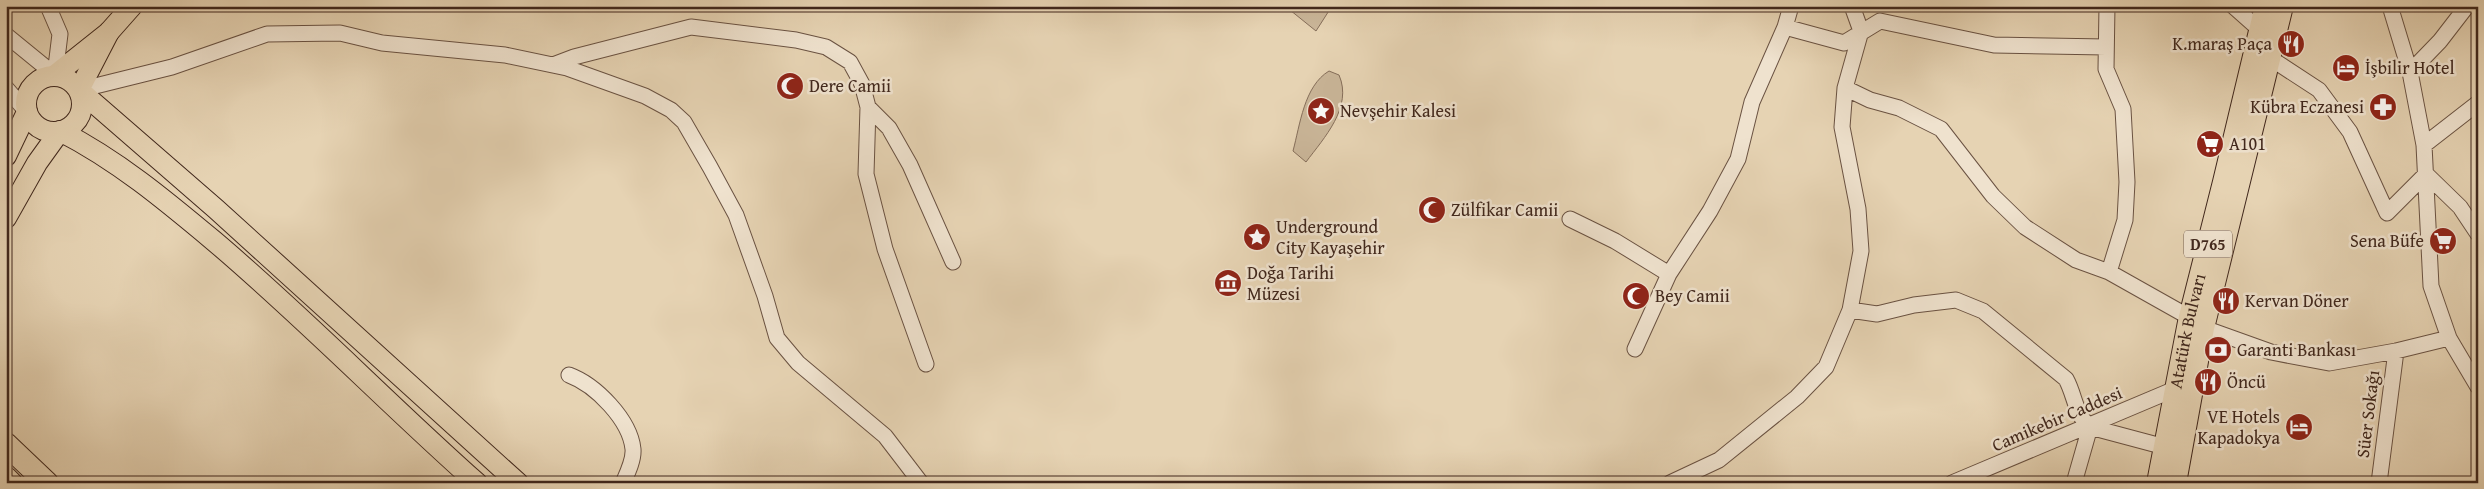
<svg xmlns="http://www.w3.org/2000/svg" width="2484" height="489" font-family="'Gentium Book Plus',serif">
  <rect width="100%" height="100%" fill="#e6d3b3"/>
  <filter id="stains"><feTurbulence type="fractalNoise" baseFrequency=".004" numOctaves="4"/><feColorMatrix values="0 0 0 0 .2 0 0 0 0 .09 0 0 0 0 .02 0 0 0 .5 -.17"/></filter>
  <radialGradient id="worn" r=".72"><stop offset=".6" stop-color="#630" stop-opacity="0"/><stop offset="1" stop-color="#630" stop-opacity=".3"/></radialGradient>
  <path fill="#cab699" stroke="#856e5a" d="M1285 6H1332L1316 31Z
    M1329 71 1339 75C1353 107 1324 138 1306 162L1293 151C1300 125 1304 86 1329 71Z"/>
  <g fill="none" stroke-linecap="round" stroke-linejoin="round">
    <g stroke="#6a5242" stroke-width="17">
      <path id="minor" d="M2107 6 2106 69 2123 109 2127 182 2125 220 2109 272
        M2233 6 2260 30
        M2390 6 2410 72 2424 145 2431 286 2449 338 2478 387
        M1785 27 1844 43 1880 21 1994 45 2106 47
        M6 35 55 75 60 34 48 6
        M2270 58 2319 90 2350 132 2387 213 2426 174
        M553 65 574 57 691 27 796 40 826 47 850 62 862 84 868 107 889 128 910 165 953 262
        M2410 72 2440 41 2467 6
        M6 88 27 112
        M1845 88 1870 100 1899 108 1941 129 1993 196 2025 227 2076 260 2109 272 2189 317
        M79 90 172 67 267 34 340 33 382 43 505 55 567 68 645 96 671 110 684 122 710 167 736 215 765 296 777 338 798 363 885 436 921 483
        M868 107 866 174 885 249 926 364
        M2424 145 2478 103
        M2426 174 2460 207 2478 234
        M1570 219 1615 241 1669 274
        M1850 310 1877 314 1914 305 1956 300 1983 311 2066 379C2075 395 2075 415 2090 427L2165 447
        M2204 328 2271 352 2329 363 2396 351 2449 338
        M1635 349 1669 274 1710 211 1738 159 1752 102 1785 27 1791 6
        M569 375C596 385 630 420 633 449 634 460 627 474 623 483
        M1670 483 1719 460 1797 397 1826 367 1850 310 1861 251 1858 209 1842 127 1845 88 1861 31 1852 6
        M1952 483 2175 389
        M2074 483 2090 427
        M2379 483 2396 351"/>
    </g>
    <g stroke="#40271c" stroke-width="22">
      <g id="major">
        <path d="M109 32 79 90 216 209 518 483"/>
        <path d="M55 75 109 32 132 6"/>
        <circle cx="54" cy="104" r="28"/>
        <path d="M6 156 27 112"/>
        <path d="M6 218 37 163 60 131C117 160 165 200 214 241 305 318 388 404 477 483"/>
        <path id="s1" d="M2157 483 2189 317 2223 182 2265 6"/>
        <path d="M2176 483 2204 328 2283 6"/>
      </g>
    </g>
    <g stroke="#40271c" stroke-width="24">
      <path id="highway" d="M6 444 47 483
        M6 478 11 483"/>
    </g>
    <use href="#minor" stroke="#efe2ce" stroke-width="15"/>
    <use href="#major" stroke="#e6d3b3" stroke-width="20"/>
    <use href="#highway" stroke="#e6d3b3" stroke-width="22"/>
  </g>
  <defs>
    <g id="restaurant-disc" transform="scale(1.4375)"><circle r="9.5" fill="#8f2418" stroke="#efe2ce"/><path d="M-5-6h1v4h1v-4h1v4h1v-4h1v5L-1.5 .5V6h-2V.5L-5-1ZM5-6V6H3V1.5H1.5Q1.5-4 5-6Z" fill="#fff"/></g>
    <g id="hotel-disc" transform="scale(1.4375)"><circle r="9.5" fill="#8f2418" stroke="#efe2ce"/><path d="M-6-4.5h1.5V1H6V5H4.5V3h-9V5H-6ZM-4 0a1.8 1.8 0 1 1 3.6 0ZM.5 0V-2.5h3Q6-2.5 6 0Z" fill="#fff"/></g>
    <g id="mosque-disc" transform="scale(1.4375)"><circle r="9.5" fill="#8f2418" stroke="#efe2ce"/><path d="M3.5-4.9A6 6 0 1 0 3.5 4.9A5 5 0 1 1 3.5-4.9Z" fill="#fff"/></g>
    <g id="pharmacy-disc" transform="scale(1.4375)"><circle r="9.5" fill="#8f2418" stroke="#efe2ce"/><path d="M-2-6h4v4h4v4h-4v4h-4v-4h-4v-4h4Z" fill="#fff"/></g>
    <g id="sight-disc" transform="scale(1.4375)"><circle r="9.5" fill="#8f2418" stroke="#efe2ce"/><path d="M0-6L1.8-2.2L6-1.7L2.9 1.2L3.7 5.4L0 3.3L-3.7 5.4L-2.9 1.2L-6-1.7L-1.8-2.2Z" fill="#fff"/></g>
    <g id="supermarket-disc" transform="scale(1.4375)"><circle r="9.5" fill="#8f2418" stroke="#efe2ce"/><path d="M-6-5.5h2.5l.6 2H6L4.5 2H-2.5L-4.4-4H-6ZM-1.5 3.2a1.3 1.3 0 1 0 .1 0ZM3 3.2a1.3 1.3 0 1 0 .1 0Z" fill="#fff"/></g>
    <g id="museum-disc" transform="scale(1.4375)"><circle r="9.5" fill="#8f2418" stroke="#efe2ce"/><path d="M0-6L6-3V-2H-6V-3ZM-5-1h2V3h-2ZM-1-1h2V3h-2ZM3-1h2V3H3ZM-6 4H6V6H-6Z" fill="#fff"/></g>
    <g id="bank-disc" transform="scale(1.4375)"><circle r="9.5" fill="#8f2418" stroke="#efe2ce"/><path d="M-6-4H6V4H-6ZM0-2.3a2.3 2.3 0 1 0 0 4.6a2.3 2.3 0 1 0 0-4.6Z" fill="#fff"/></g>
  </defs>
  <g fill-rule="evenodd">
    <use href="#restaurant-disc" x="2291" y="44"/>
    <use href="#hotel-disc" x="2346" y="68"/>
    <use href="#mosque-disc" x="790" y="86"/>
    <use href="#pharmacy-disc" x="2383" y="107"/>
    <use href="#sight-disc" x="1321" y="111"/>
    <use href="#supermarket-disc" x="2210" y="144"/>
    <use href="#mosque-disc" x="1432" y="210"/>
    <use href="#sight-disc" x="1257" y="237"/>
    <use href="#supermarket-disc" x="2443" y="241"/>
    <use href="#museum-disc" x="1228" y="283"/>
    <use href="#mosque-disc" x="1636" y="296"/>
    <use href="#restaurant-disc" x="2226" y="301"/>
    <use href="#bank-disc" x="2218" y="350"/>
    <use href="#restaurant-disc" x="2208" y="382"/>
    <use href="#hotel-disc" x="2299" y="427"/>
  </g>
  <g text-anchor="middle" stroke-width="5" stroke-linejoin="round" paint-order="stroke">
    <rect fill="#efe2ce" stroke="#745f51" stroke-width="1" x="2184" y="230.5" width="48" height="27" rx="4"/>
    <g font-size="16" font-weight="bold" fill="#40271c">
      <text x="2208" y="250">D765</text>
    </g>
    <g font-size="18" fill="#40271c" stroke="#efe2ce" text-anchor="start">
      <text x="2272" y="50" text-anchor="end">K.maraş Paça</text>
      <text x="2365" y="74">İşbilir Hotel</text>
      <text x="809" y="92">Dere Camii</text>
      <text x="2364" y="113" text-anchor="end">Kübra Eczanesi</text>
      <text x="1340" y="117">Nevşehir Kalesi</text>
      <text x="2229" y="150">A101</text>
      <text x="1451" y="216">Zülfikar Camii</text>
      <text x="1276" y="233">Underground<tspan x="1276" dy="21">City Kayaşehir</tspan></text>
      <text x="2424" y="247" text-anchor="end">Sena Büfe</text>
      <text x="1247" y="279">Doğa Tarihi<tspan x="1247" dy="21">Müzesi</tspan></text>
      <text x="1655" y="302">Bey Camii</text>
      <text x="2245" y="307">Kervan Döner</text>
      <text x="2237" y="356">Garanti Bankası</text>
      <text x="2227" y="388">Öncü</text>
      <text x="2280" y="423" text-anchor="end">VE Hotels<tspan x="2280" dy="21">Kapadokya</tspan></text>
    </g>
    <g font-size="18" fill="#40271c" stroke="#efe2ce">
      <text dy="6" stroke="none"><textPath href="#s1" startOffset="155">Atatürk Bulvarı</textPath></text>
      <text transform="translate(2368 414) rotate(-83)" y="6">Süer Sokağı</text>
      <text transform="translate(2057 419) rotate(-23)" y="6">Camikebir Caddesi</text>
    </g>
  </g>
  <rect width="2484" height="489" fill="none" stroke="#e6d3b3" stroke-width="25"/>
  <rect x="8" y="8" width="2469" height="474" fill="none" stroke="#40271c" stroke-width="2.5"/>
  <rect x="12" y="12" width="2459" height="464" fill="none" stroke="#40271c"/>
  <rect width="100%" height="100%" filter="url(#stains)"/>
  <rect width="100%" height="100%" fill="url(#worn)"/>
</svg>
